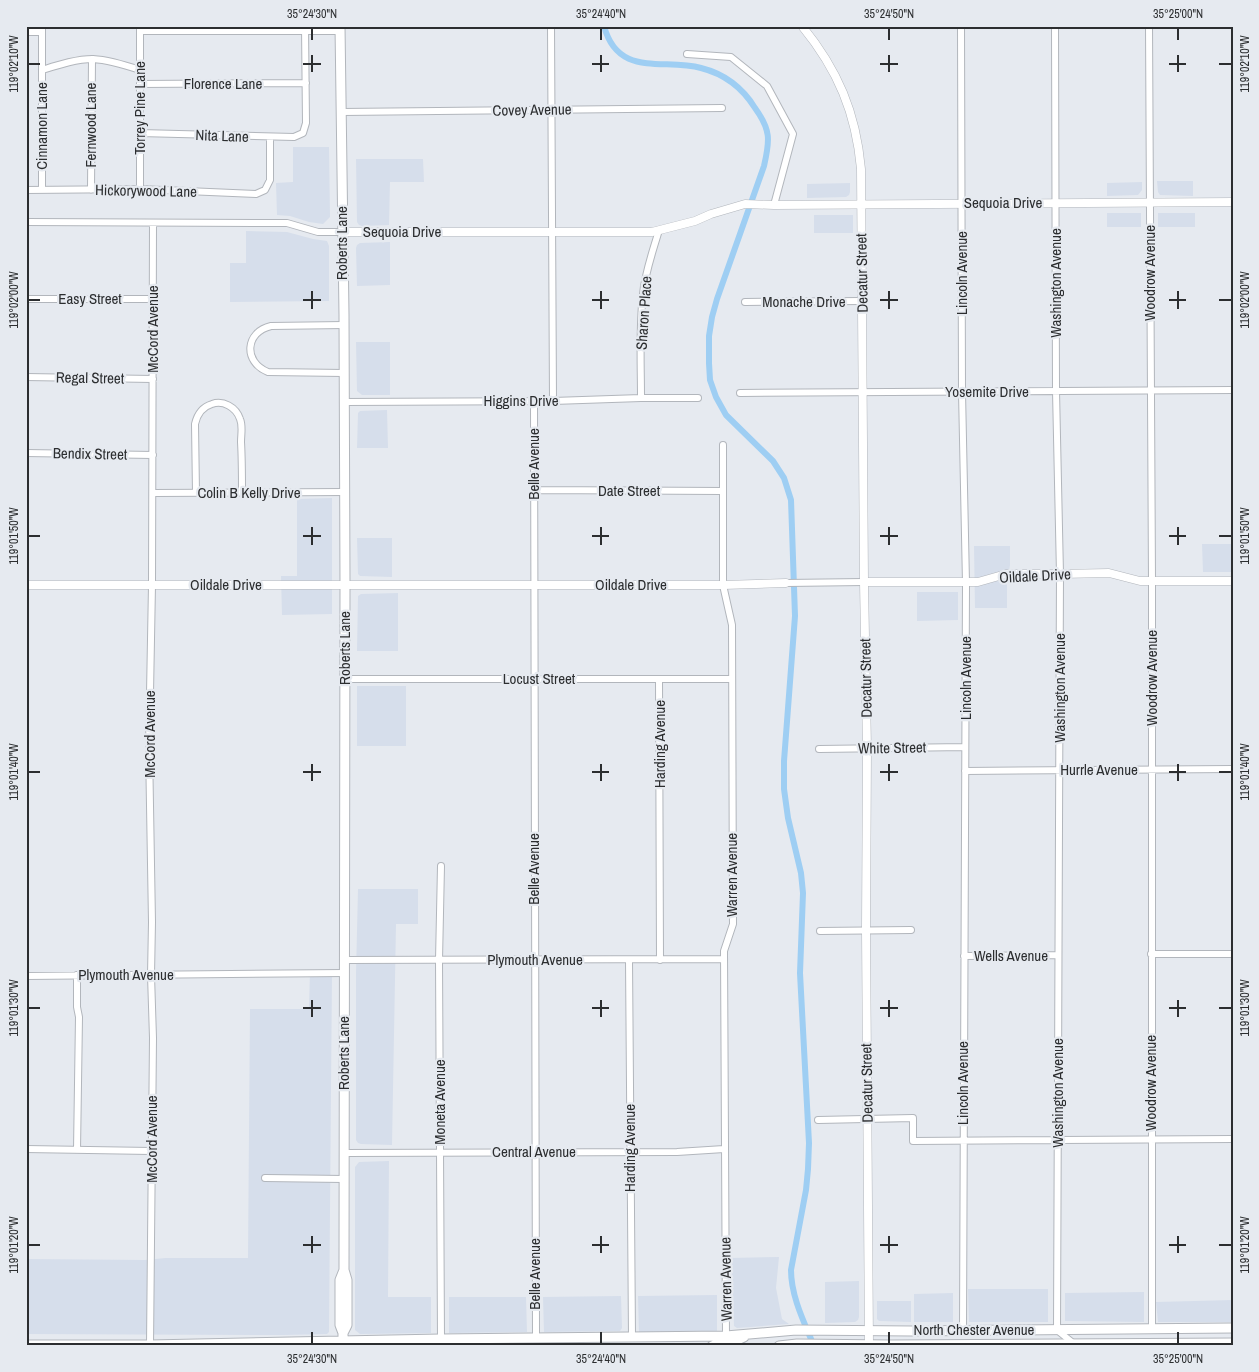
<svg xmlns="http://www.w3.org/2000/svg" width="1259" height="1372" font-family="'Archivo Narrow',sans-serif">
  <rect width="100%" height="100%" fill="#e6eaf0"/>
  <path fill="#d6deeb" d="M293 147H329L330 217 323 224 309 222 290 216 277 215 276 183 293 182Z
    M356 159H423L424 182H390L389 225 362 226 359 225 357 222Z
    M1157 181H1193V196L1160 195 1158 192Z
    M1142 182V190L1138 195 1107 196V183Z
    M850 183V192L849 195 846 197 807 198V184Z
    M1107 213H1141V227H1107Z
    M1158 213H1195V227H1158Z
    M814 215H853V233H814Z
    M246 231 287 232 313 239 327 241 329 246V301L230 302V263H246Z
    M390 242V285L357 286 356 248 357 245 360 243Z
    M356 342H390V395H362L357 391Z
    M387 410 388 448H357L358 413 360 411Z
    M332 498V614L282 615 281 576H297V499Z
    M357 538H392V577L360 576 358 574Z
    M1202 544H1233V572H1203Z
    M974 546H1010V565L1007 583V608H975Z
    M917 592H958V620L917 621Z
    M398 593V651H357L358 596 361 594Z
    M357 686H406V746H357Z
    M358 889H418V924H396L392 1145 361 1144 358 1143 356 1140V973Z
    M310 971H332L329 1332 327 1334 284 1335 26 1334V1259L145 1260 166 1258H248L250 1009H309Z
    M389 1161 388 1297H431V1333L360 1334 355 1330V1167L359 1162Z
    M779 1257 776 1288 782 1319 789 1324 737 1328 734 1326 731 1258Z
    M859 1281V1317L858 1320 855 1322 825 1323V1282Z
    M968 1289H1048V1322H969Z
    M1144 1292V1322L1065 1321V1293Z
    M953 1293V1322H914V1294Z
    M717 1295V1331L639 1332 638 1296Z
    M621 1296 622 1328 620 1331 544 1332 543 1297Z
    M449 1297H526L527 1332 449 1333Z
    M1233 1300V1322H1158L1156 1302Z
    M877 1301H911V1322L879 1321 877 1319Z"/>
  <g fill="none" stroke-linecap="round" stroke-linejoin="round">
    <path stroke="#9ecef3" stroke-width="6" d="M604 26C618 78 663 58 701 68 725 74 742 87 755 108 771 130 770 140 764 166L717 299 712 317 709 336V363L710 380 716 397 726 415 773 461 784 478 791 500 795 616 784 761V789L788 818 801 873 803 893 800 973 809 1143 808 1169 806 1190 791 1270C791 1296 804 1322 814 1346"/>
    <g stroke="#b2b6bc" stroke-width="8">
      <path id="minor" d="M42 26V190
        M140 26V189
        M551 26 553 401
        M961 26 962 392 966 583 963 1330
        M1055 26 1056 391 1060 574 1057 1330 1073 1343
        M1149 26 1152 581V1329
        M140 31H340
        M26 32H41
        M687 54 731 57 767 86 793 134 774 205
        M42 70C58 65 76 59 93 59 109 60 125 65 140 70
        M140 84 306 83
        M342 112 722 108
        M140 133 294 137 303 133 306 123 305 26
        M26 190 140 189 256 194 265 190 270 180V137
        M91 190 92 59
        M26 222 278 223H287L318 232H342
        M26 299H153
        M745 302 863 301
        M344 325 271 326C245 332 243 362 268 372L344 373
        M26 377 153 379
        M740 393 1233 390
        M641 398C641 364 639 328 643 294 645 272 653 251 659 230
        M534 401 536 1337
        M344 402 553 401 641 398H698
        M723 445V585L732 625 733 924 724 951 726 1336
        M26 453 153 455
        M534 490 723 491
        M153 493 345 492
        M196 493 195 424C197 415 202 407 212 404 223 400 236 407 240 419 243 426 241 434 241 442 242 459 242 476 242 493
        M786 583 864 582
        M345 679H732
        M659 679 660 960
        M819 749 965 747
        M965 771 1233 769
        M441 866 439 960 441 1339
        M820 931 911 930
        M1151 954H1233
        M964 956 1058 955
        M345 960 724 959
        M629 960 632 1336
        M77 975V1007L79 1017 77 1150
        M26 976 345 973
        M818 1120 913 1118V1141L1233 1139
        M26 1149 151 1151
        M344 1153 677 1152 724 1149
        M265 1178 344 1179
        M150 1345 153 1038 151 975 152 922 149 747 152 585 153 223"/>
    </g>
    <g stroke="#b2b6bc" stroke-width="9">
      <path id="tertiary" d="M802 26C838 70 856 113 861 169L864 582 867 749 866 930 869 1345
        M342 232H652L695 221 711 214 745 204 774 205 1233 202
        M864 582H978L1006 574H1060L1109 573 1140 581H1233
        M26 585H723L786 583"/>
    </g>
    <g stroke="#b2b6bc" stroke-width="11">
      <path id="secondary" d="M340 26 344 315 345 584 344 1270 347 1280V1325L343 1333V1346
        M343 1333 340 1325V1280L344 1270
        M26 1345H150L441 1339 726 1336 796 1330 912 1331 1233 1328
        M455 1346 470 1341
        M712 1346 725 1340 726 1336
        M727 1346 731 1343 744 1337
        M779 1346 797 1344 892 1345 1233 1343"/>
    </g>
    <use href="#minor" stroke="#fff" stroke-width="6"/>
    <use href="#tertiary" stroke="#fff" stroke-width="8"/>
    <use href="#secondary" stroke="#fff" stroke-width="9"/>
  </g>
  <path fill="none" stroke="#2c2e30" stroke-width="2" d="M312 28V40M601 28V40M889 28V40M1178 28V40M312 55V72M601 55V72M889 55V72M1178 55V72M28 64H40M303 64H321M592 64H609M880 64H898M1169 64H1186M1219 64H1232M312 291V309M601 291V309M889 291V309M1178 291V309M28 300H40M303 300H321M592 300H609M880 300H898M1169 300H1186M1219 300H1232M312 527V545M601 527V545M889 527V545M1178 527V545M28 536H40M303 536H321M592 536H609M880 536H898M1169 536H1186M1219 536H1232M312 764V781M601 764V781M889 764V781M1178 764V781M28 772H40M303 772H321M592 772H609M880 772H898M1169 772H1186M1219 772H1232M312 1000V1017M601 1000V1017M889 1000V1017M1178 1000V1017M28 1008H40M303 1008H321M592 1008H609M880 1008H898M1169 1008H1186M1219 1008H1232M312 1236V1253M601 1236V1253M889 1236V1253M1178 1236V1253M28 1245H40M303 1245H321M592 1245H609M880 1245H898M1169 1245H1186M1219 1245H1232M312 1332V1344M601 1332V1344M889 1332V1344M1178 1332V1344"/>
  <g text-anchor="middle" stroke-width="4.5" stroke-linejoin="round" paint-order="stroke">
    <g font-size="15" fill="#2c2e30" stroke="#e6eaf0">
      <text x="223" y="89">Florence Lane</text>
      <text transform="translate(140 108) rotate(-90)" y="5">Torrey Pine Lane</text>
      <text transform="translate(532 110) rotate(-1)" y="5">Covey Avenue</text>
      <text transform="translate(91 125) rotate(-90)" y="5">Fernwood Lane</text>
      <text transform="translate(42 126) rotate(-90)" y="5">Cinnamon Lane</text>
      <text transform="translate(222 136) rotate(2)" y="5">Nita Lane</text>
      <text transform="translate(146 191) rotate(1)" y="5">Hickorywood Lane</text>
      <text x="1003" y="208">Sequoia Drive</text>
      <text x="402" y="237">Sequoia Drive</text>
      <text transform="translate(342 243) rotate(-90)" y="5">Roberts Lane</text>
      <text transform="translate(862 273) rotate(-91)" y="5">Decatur Street</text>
      <text transform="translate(962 273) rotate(-90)" y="5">Lincoln Avenue</text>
      <text transform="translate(1150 273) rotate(-90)" y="5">Woodrow Avenue</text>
      <text transform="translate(1056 283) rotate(-90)" y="5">Washington Avenue</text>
      <text x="90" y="304">Easy Street</text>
      <text x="804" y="307">Monache Drive</text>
      <text transform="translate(644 313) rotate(-86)" y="5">Sharon Place</text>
      <text transform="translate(153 329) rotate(-90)" y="5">McCord Avenue</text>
      <text transform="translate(90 378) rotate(1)" y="5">Regal Street</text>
      <text x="987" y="397">Yosemite Drive</text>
      <text x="521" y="406">Higgins Drive</text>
      <text transform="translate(90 454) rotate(1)" y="5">Bendix Street</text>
      <text transform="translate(534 464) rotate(-90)" y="5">Belle Avenue</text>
      <text x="629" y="496">Date Street</text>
      <text x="249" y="498">Colin B Kelly Drive</text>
      <text transform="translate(1035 576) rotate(-3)" y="5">Oildale Drive</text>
      <text x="226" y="590">Oildale Drive</text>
      <text x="631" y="590">Oildale Drive</text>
      <text transform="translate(345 648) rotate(-90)" y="5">Roberts Lane</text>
      <text transform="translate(866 678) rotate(-91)" y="5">Decatur Street</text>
      <text transform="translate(966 678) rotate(-90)" y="5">Lincoln Avenue</text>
      <text transform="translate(1152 678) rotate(-90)" y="5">Woodrow Avenue</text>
      <text x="539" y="684">Locust Street</text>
      <text transform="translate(1060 688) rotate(-90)" y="5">Washington Avenue</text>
      <text transform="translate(150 734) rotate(-90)" y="5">McCord Avenue</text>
      <text transform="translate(660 744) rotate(-90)" y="5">Harding Avenue</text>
      <text transform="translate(892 748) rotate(-1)" y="5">White Street</text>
      <text x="1099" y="775">Hurrle Avenue</text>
      <text transform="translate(534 869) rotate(-90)" y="5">Belle Avenue</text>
      <text transform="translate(732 875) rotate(-90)" y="5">Warren Avenue</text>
      <text x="1011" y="961">Wells Avenue</text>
      <text x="535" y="965">Plymouth Avenue</text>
      <text x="126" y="980">Plymouth Avenue</text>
      <text transform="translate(344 1053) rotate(-90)" y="5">Roberts Lane</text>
      <text transform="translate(867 1083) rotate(-91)" y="5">Decatur Street</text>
      <text transform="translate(963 1083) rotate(-90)" y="5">Lincoln Avenue</text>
      <text transform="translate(1151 1083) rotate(-90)" y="5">Woodrow Avenue</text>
      <text transform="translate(1058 1093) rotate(-90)" y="5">Washington Avenue</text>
      <text transform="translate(440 1102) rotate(-90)" y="5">Moneta Avenue</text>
      <text transform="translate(152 1139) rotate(-90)" y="5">McCord Avenue</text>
      <text transform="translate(630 1148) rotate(-90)" y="5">Harding Avenue</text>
      <text x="534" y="1157">Central Avenue</text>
      <text transform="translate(535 1274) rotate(-90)" y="5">Belle Avenue</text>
      <text transform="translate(726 1279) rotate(-91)" y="5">Warren Avenue</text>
      <text x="974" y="1335">North Chester Avenue</text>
    </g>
  </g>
  <rect width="1259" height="1372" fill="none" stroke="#e6eaf0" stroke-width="55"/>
  <rect x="28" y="28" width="1204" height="1316" fill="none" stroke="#2c2e30" stroke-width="2"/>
  <g font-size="12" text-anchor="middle" fill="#2c2e30">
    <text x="312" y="18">35°24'30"N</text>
    <text x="601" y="18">35°24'40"N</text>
    <text x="889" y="18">35°24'50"N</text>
    <text x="1178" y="18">35°25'00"N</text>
    <text transform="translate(1245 64) rotate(-90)" y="4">119°02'10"W</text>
    <text transform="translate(14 64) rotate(-90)" y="4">119°02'10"W</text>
    <text transform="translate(1245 300) rotate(-90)" y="4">119°02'00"W</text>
    <text transform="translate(14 300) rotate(-90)" y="4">119°02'00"W</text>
    <text transform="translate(1245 536) rotate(-90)" y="4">119°01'50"W</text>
    <text transform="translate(14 536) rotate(-90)" y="4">119°01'50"W</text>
    <text transform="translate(1245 772) rotate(-90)" y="4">119°01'40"W</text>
    <text transform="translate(14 772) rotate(-90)" y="4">119°01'40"W</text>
    <text transform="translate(14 1008) rotate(-90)" y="4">119°01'30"W</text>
    <text transform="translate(1245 1008) rotate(-90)" y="4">119°01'30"W</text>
    <text transform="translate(14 1245) rotate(-90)" y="4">119°01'20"W</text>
    <text transform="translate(1245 1245) rotate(-90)" y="4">119°01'20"W</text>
    <text x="312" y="1363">35°24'30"N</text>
    <text x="601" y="1363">35°24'40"N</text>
    <text x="889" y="1363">35°24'50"N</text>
    <text x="1178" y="1363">35°25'00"N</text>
  </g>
</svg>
